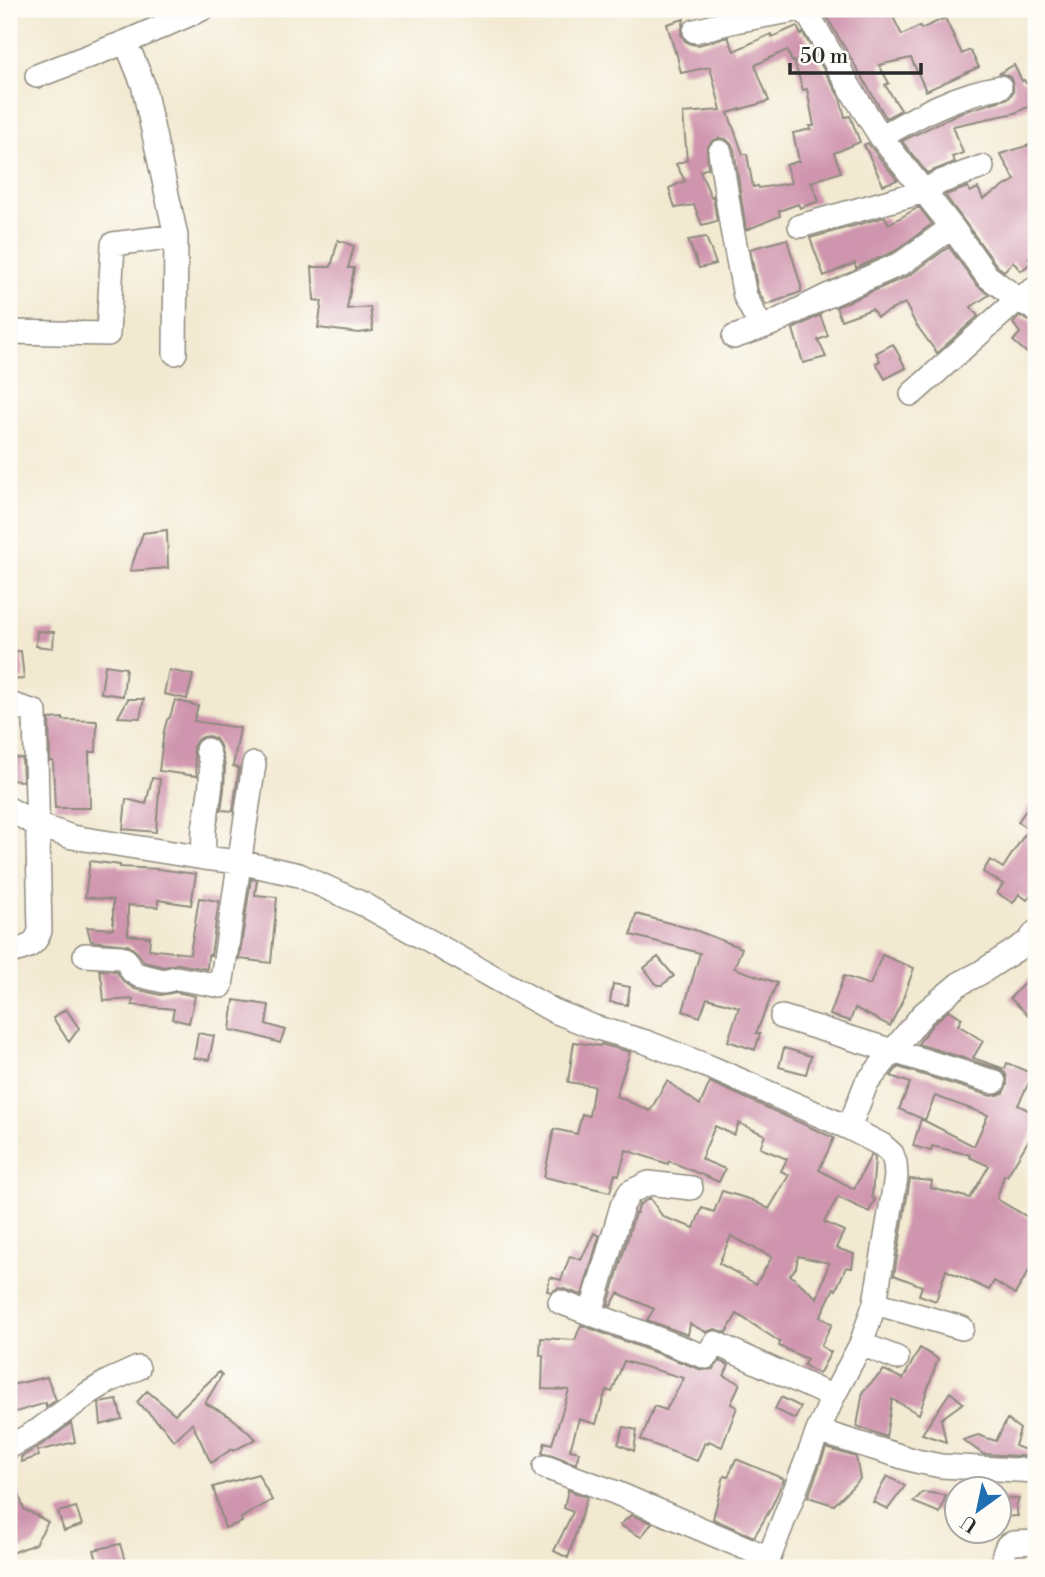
<svg xmlns="http://www.w3.org/2000/svg" width="1045" height="1577" font-family="'Libre Bodoni',serif">
  <rect width="100%" height="100%" fill="#fdfcf7"/>
  <filter id="ink" filterUnits="userSpaceOnUse"><feTurbulence type="fractalNoise" baseFrequency=".0143" numOctaves="2"/><feDisplacementMap in="SourceGraphic" scale="14" xChannelSelector="R" yChannelSelector="G"/><feConvolveMatrix kernelMatrix="1 2 1 2 8 2 1 2 1" color-interpolation-filters="sRGB"/></filter>
  <filter id="wash" filterUnits="userSpaceOnUse"><feTurbulence type="fractalNoise" baseFrequency=".00686" numOctaves="4" result="noise"/><feDisplacementMap in="SourceGraphic" scale="28" xChannelSelector="R" yChannelSelector="G"/><feGaussianBlur stdDeviation="1.57" result="paint"/><feColorMatrix in="noise" values="0 0 0 0 0 0 0 0 0 0 0 0 0 0 0 0 0 1.4 0 .05"/><feComposite in="paint" operator="in"/></filter>
  <g filter="url(#wash)">
    <rect width="100%" height="100%" fill="#f2e9d1"/>
    <g id="blocks">
      <path fill="#d095ae" fill-rule="evenodd" d="M836 9H889L902 35 920 26 921 29 945 18 962 54 970 50 979 67 926 91 911 58 879 65 889 83 885 85 901 110 886 118 826 16Z
        M684 19 681 34 685 41 691 44 698 45 728 37 734 51 771 34 772 37 797 26 801 35 803 33 840 98 845 117 850 116 860 142 834 153 841 172 811 182 819 201 800 208 798 204 779 211 780 216 746 230 734 149 731 144 726 139 719 138 712 141 707 148 708 168 700 171 711 197 713 196 717 221 702 225 694 205 675 208 669 188 685 181 676 164 687 160 683 113 721 110 710 67 681 73 676 51 675 52 667 24ZM787 50 792 62 794 61 803 90 807 89 814 126H809L811 129 793 133 799 161 786 165 791 183 759 188 758 186 753 187 747 154H743L728 113 769 101 755 65Z
        M1014 65 1022 81 1024 80 1026 83 1036 79V103L1015 113 953 126 963 153 952 157 955 162 927 173 902 141 959 113 1009 98 1013 92V84L1010 77 1000 73Z
        M868 143 870 146 897 180 883 185 864 145Z
        M1036 143V252L1028 258 1032 262 1021 271 1013 262 1004 271 997 266 945 195 968 187 970 192 978 188 983 199 1015 180 1000 154Z
        M919 207 932 224 895 251 856 268 855 263 824 276 810 238 885 217 889 224Z
        M706 237 716 264 699 268 688 240Z
        M787 239 801 286V292L766 305 758 291 750 249Z
        M338 240 354 246 348 268H354L347 309 370 307 373 331 359 333 318 328 322 301 314 300 312 267H331Z
        M949 247 976 284 989 295 971 307 978 316 937 353 915 323 905 303 877 317 872 309 841 320 836 307 908 276Z
        M820 315 828 336 818 340 826 357 803 363 793 329Z
        M1020 316 1034 323 1036 327V361L1013 341 1020 333 1013 323Z
        M893 344 906 368 885 379 876 363 880 361 876 353Z
        M167 530 168 568 130 571 143 533Z
        M37 631 54 632 53 648 36 646Z
        M21 651 24 679 9 680V652Z
        M105 665 126 668 123 696 101 693Z
        M169 670 193 675 187 699 164 694Z
        M128 699H144L140 718 118 717Z
        M175 700 198 706 194 721 240 728 233 766 239 768 233 811 221 810 224 790 225 766 220 746 216 739 209 736 203 737 197 740 193 747 197 776 159 771 164 731 167 720 170 717Z
        M63 718V720L97 721 96 752H89L90 808H55L53 761H50L49 719Z
        M9 757 22 758 23 781 9 780Z
        M152 778 160 779 156 832 123 829 126 799 146 804Z
        M1036 795V886L1027 900 1019 894 1013 903 997 893 1003 884 983 872 990 860 1003 868 1028 829 1018 822Z
        M90 861 120 865V867L159 869 196 874 191 905 158 900V907L128 905V935L150 937 149 949 190 954 199 898 219 901 211 955H208L207 969 178 964 164 967 144 962 138 953 128 945 91 941 87 927 113 929V900L85 897Z
        M251 879 257 880 255 895 277 897 271 963 239 959Z
        M636 914 695 930 742 948 734 968 777 983 756 1033 760 1034 755 1050 728 1041 739 1007 707 998 700 1017 683 1011 700 953 631 935Z
        M882 955 914 968 901 1004 890 1026 855 1008 850 1021 830 1015 844 976 870 985Z
        M658 957 674 976 662 985H657L644 968Z
        M99 970 116 971 124 982 135 989 161 995 176 992 195 996 189 1023 172 1019 174 1009 132 1005 133 999 104 1001 102 981Z
        M1036 971V1008L1029 1016 1010 998Z
        M613 984 630 987 627 1005 610 1002Z
        M234 1000 269 1005 266 1024 285 1030 280 1043 254 1035 230 1030Z
        M66 1009 79 1028 69 1042 53 1018Z
        M949 1010 962 1018 958 1025 983 1041 973 1058 1005 1069 1007 1063 1033 1074 1018 1105 1036 1114V1128L1007 1176 1004 1175 997 1199 1036 1222V1259L1015 1294 994 1281 989 1290 946 1270 936 1301 919 1295 922 1286 894 1275 910 1179 932 1181 931 1188 970 1198 989 1166 969 1157 970 1155 932 1146 931 1151 913 1146 921 1119 974 1146 988 1115 935 1096 925 1120 899 1109 910 1083 891 1076 898 1067 991 1096 998 1095 1003 1093 1007 1085V1078L1005 1073 999 1069 918 1044 933 1024Z
        M198 1033 214 1036 209 1060 194 1058Z
        M574 1042 600 1046 601 1044 630 1052 616 1096 650 1111 667 1081 700 1105 710 1082 834 1138 819 1170 854 1189 871 1155 875 1158 872 1197 875 1199 869 1212 838 1197 824 1222 844 1231 836 1248 854 1254 852 1268 846 1267 836 1290 834 1288 820 1317 832 1324 821 1346 831 1352 819 1374 804 1365 807 1359 779 1346 780 1342 737 1314 726 1333 715 1329 706 1332 690 1324 688 1335 647 1320 654 1309 618 1293 611 1306 608 1305 635 1213H637L639 1205 650 1198 663 1217 694 1228 702 1208 714 1212 722 1191 752 1200 769 1209 789 1175 781 1171 787 1159 760 1148 765 1135 739 1123 734 1135 715 1126 701 1159 725 1169 719 1182 669 1161 668 1164 626 1150 619 1175 615 1174 610 1192 544 1177 554 1129 577 1134 582 1114 589 1116 594 1086 568 1082ZM731 1236 772 1257 756 1284 719 1263ZM798 1256 829 1263 817 1298 790 1275 796 1268Z
        M784 1048 811 1056 806 1074 779 1067Z
        M594 1233 599 1236 582 1295 564 1289 558 1288 551 1292 547 1291 550 1277 561 1280 570 1256 581 1260Z
        M581 1325 702 1370 713 1369 720 1361 729 1365 724 1376 740 1383 731 1404 737 1407 722 1447 709 1441 708 1443 705 1442 697 1461 641 1440 654 1406 666 1410 684 1378 624 1361 612 1392 606 1390 596 1424 579 1419 570 1450 579 1452 576 1464 550 1454 542 1453 545 1442 552 1444 569 1390 542 1389 543 1355H540L541 1338 575 1340Z
        M920 1348 938 1359 919 1414 892 1399 886 1437 857 1426 863 1391 884 1370 903 1379Z
        M219 1372 222 1375 205 1403 231 1417 256 1439 233 1451 232 1449 211 1463 192 1423 174 1441 163 1427 137 1402 147 1391 175 1414Z
        M47 1377 56 1400 46 1407V1403L9 1414V1395L14 1394 11 1385Z
        M950 1392 963 1403 941 1419 946 1442 922 1434Z
        M781 1397 801 1407 795 1419 775 1409Z
        M117 1400 122 1419 101 1425 99 1403Z
        M1007 1419 1020 1429 1015 1446 1036 1454V1457L983 1454 963 1440 978 1435 996 1441Z
        M71 1423 75 1442 37 1451 39 1456 22 1462 21 1457 46 1442Z
        M624 1427 637 1430 634 1451 618 1444Z
        M826 1448 856 1457 860 1479 834 1505 808 1497Z
        M736 1459 784 1479 771 1508 754 1537 713 1519 724 1476 728 1477Z
        M9 1471H11L24 1509 48 1522 35 1544 9 1554Z
        M258 1474 272 1500 241 1518 242 1522 225 1528 213 1487Z
        M887 1476 905 1486 888 1509 873 1502Z
        M568 1490 587 1497 568 1558 554 1551 573 1512 564 1508Z
        M923 1492 946 1495 940 1513 913 1502Z
        M999 1497 1019 1499 1016 1506 1018 1516 999 1517Z
        M76 1507 82 1525 64 1531 58 1512Z
        M631 1515 652 1523 641 1537 620 1525Z
        M120 1544 127 1568H99L94 1550Z"/>
    </g>
  </g>
  <g filter="url(#ink)">
    <use href="#blocks" fill-opacity="0" stroke="#8e8a7e" stroke-width="2"/>
    <g fill="none" stroke-linecap="round" stroke-linejoin="round">
      <g stroke="#8e8a7e" stroke-width="26">
        <path id="minor" d="M805 9 850 88 881 137 952 227
          M695 31 735 21 801 9
          M126 42 143 84 176 236 175 353
          M37 76 126 42 202 9
          M881 137C919 115 957 94 1000 87
          M720 152 732 229 745 296 761 327
          M800 226 922 192 940 182 982 167
          M9 332 108 334 113 244 176 236
          M734 337 771 324 825 297 902 263 952 227 987 276 1018 299 1036 310
          M912 394 1018 299 1036 288
          M9 704 35 712 40 931C34 948 25 948 9 952
          M9 809 37 825 72 837 204 858 239 862 299 875 365 905 554 1011 594 1027 646 1042 712 1068 849 1128 882 1145 892 1154 895 1163 896 1177 875 1303 861 1344 833 1397 818 1431 765 1568
          M204 858C204 849 203 839 204 829 207 807 217 771 207 750
          M85 955 121 957 126 960 132 971 138 975 164 981 176 978 221 986 254 764
          M782 1017 994 1082
          M849 1128 866 1084 923 1014 959 984 980 973 1028 942 1036 932
          M560 1302 706 1357 715 1343 833 1397
          M875 1303 962 1328
          M591 1313 622 1206 630 1192 649 1183 691 1188
          M861 1344 897 1358
          M818 1431 916 1461 941 1466 1036 1471
          M9 1447 39 1430 89 1393 109 1381 138 1368
          M545 1467 614 1492 769 1558
          M1004 1568V1554L1007 1546 1013 1543 1036 1542"/>
      </g>
      <use href="#minor" stroke="#fff" stroke-width="23"/>
    </g>
  </g>
  <rect width="1045" height="1577" fill="none" stroke="#fdfcf7" stroke-width="35"/>
  <g transform="translate(978 1510) rotate(213)"><circle r="33" fill="#fdfcf7" stroke="#a9a8a5" stroke-width="2"/>
  <path d="M0-5L12 26L0 18L-12 26Z" fill="#1f6fb2"/>
  <text y="-10" font-size="19" font-weight="bold" text-anchor="middle" fill="#2b2b2b">U</text>
  </g>
  <path d="M790 63v10h131v-10" fill="none" stroke="#2b2b2b" stroke-width="3.5"/>
  <text x="800" y="63" font-size="21" fill="#2b2b2b" stroke="#fdfcf7" stroke-width="5" paint-order="stroke">50 m</text>
</svg>
